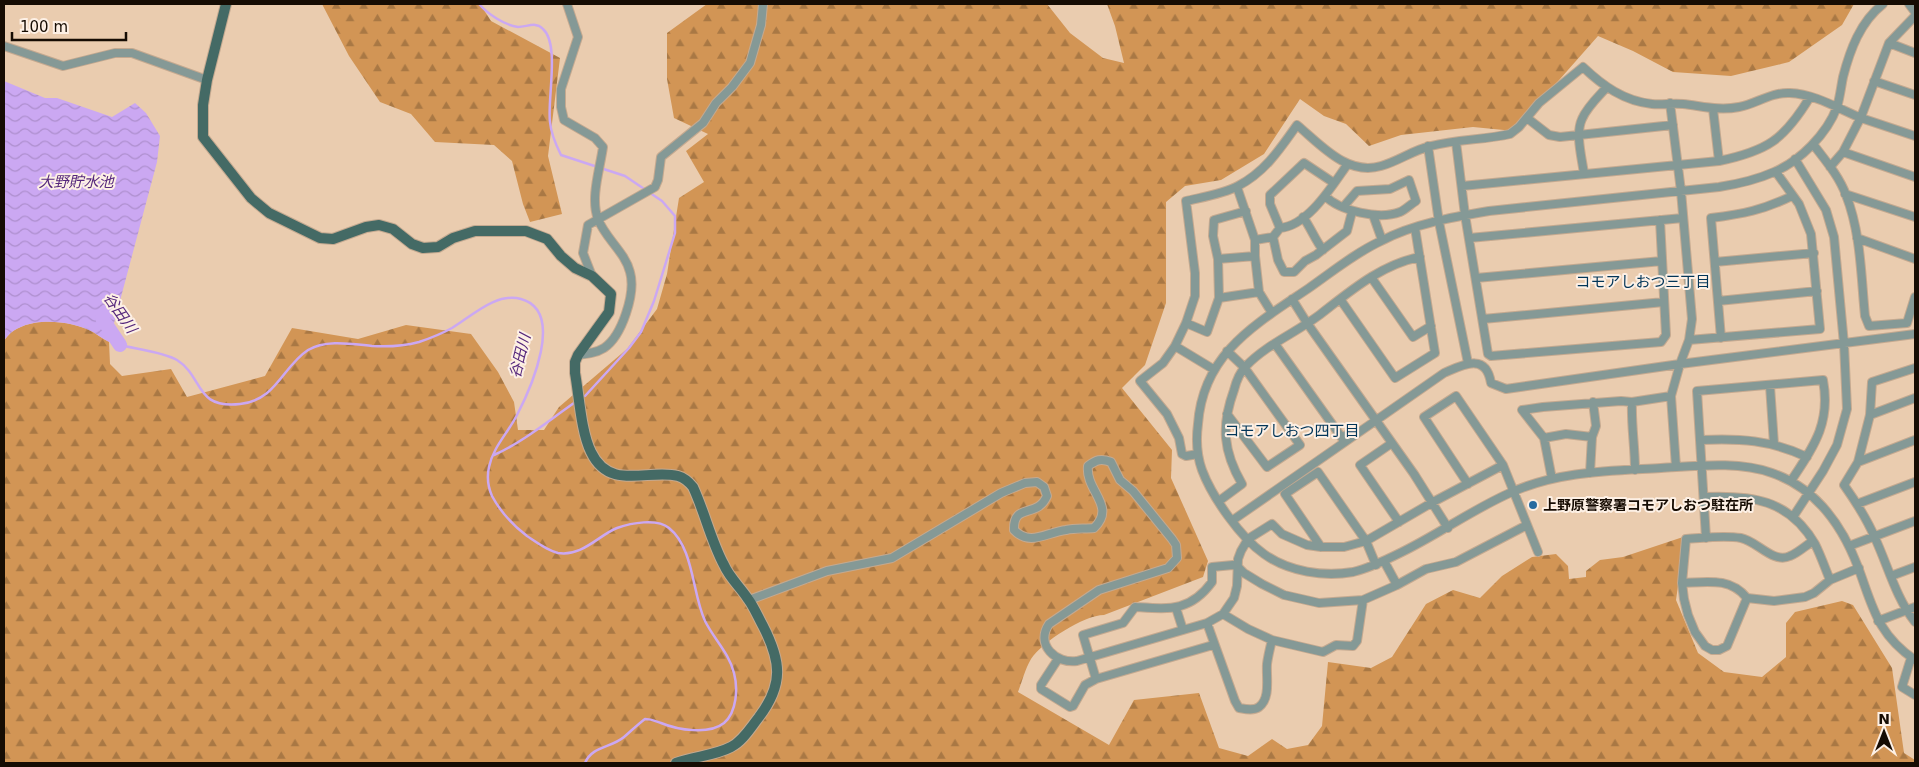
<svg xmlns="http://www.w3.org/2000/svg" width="1919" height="767" font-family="'DejaVu Sans','Noto Sans JP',sans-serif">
  <defs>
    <pattern id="forest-firs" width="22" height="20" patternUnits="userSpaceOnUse" patternTransform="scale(1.25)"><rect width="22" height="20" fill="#d29555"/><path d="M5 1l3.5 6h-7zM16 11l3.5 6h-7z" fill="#a97844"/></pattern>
    <pattern id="water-waves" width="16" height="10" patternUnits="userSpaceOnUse" patternTransform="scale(1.25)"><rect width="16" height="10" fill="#cba8f2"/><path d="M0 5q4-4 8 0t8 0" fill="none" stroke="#ae8fce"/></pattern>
  </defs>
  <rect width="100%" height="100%" fill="#eaccaf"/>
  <path fill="url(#forest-firs)" d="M322 4H480L491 21 560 58 548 156 562 214 530 222 523 204 512 161 494 145 435 142 411 114 380 102 349 56Z
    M707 4H1047L1070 33 1103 58 1124 63 1115 26 1107 4H1854L1842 25 1789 62 1731 76 1673 72 1633 51 1598 36 1514 131 1473 127 1401 135 1369 146 1346 124 1324 116 1300 99 1264 154 1221 180 1185 186 1166 202V303L1145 365 1122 388 1172 450 1171 478 1208 561 1203 577 1104 615C1084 615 1042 642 1031 659 1025 669 1022 682 1018 692L1109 745 1134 700 1199 693 1219 748 1248 756 1272 739 1287 749 1308 745 1322 726 1328 662 1371 668 1392 657 1426 604 1453 590 1480 598 1502 576 1532 557 1556 554 1568 566 1569 579 1586 577V571L1600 560 1623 557 1683 537 1684 544 1676 600 1698 653 1724 672 1762 677 1786 657V623L1795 612 1842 601 1853 605 1892 668 1904 753 1915 760V763H4V341C20 315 68 319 93 332 98 335 103 339 109 342L110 364 122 376 171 369 187 397 265 376 292 328 358 339 406 325 471 334 498 372 514 402 518 430H544L559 407 627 349 657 309 667 274 679 198 704 182 686 151 708 134 674 118 667 79V33Z"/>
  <path fill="url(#water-waves)" d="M4 81 45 98H57L112 117 135 103 146 113 160 136 157 162 109 342C103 339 98 335 93 332 68 319 20 315 4 341Z"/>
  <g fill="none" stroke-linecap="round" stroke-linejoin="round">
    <path stroke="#cba8f2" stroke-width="2.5" d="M479 4C488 14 504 25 518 27 527 27 536 21 543 29 560 44 547 100 550 122 551 134 556 145 561 155L625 176 662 201 675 216V233L654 301 641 332 629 348 585 396
      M120 345C136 349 164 352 177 360 204 377 194 409 240 404 277 400 282 367 308 350 326 339 352 344 372 346 388 347 404 346 419 342 431 338 441 334 452 328 472 316 496 292 521 299 566 311 530 390 517 415 508 433 493 447 489 467 487 476 488 487 492 496 500 511 514 526 527 536 536 542 548 551 558 553 582 557 599 535 617 528 631 523 657 518 669 528 694 548 692 593 705 621 714 639 729 653 734 673 738 688 737 712 724 723 709 735 678 730 661 723 655 721 652 719 645 719 637 725 631 731 624 737 611 748 592 746 585 763
      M494 455C523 442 548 421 574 403"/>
    <path stroke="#cba8f2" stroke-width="14" d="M102 318 120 345"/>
    <g stroke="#c4a990" stroke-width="10">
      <path id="minor" d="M567 4 578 37 561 89V107L564 120 595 138 603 147C600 169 590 198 598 219 605 238 625 252 630 272 636 293 622 336 604 348 596 353 587 354 578 355
        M1883 4C1860 22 1850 50 1843 77 1841 87 1840 97 1837 107 1827 134 1800 161 1774 172 1756 180 1738 184 1719 187L1489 211C1453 217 1413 224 1381 241 1355 253 1332 272 1309 288 1256 324 1203 353 1198 424 1196 439 1197 456 1202 470 1212 497 1241 538 1264 554 1289 572 1324 577 1353 572 1370 568 1386 560 1402 552 1439 534 1473 509 1512 492 1559 471 1610 471 1661 468 1697 466 1738 461 1772 473 1816 488 1842 525 1858 567 1873 607 1877 634 1915 660
        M1909 4 1915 12
        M1889 43 1915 53
        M4 46 63 66 115 53H132L207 80
        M1874 81 1915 95
        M1670 103 1681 191 1692 319 1689 340 1680 364 1671 396 1676 467
        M1713 109 1719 161
        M1527 118 1549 135 1560 137 1673 125
        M1456 142 1465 215 1488 354 1491 356 1661 342 1666 335 1660 220
        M1813 144C1825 160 1839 176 1846 195 1861 233 1861 276 1865 316L1869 326 1907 323 1915 297
        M1428 146 1439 222 1468 363
        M1843 152 1915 177
        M1830 167 1843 152 1861 117 1889 43 1915 16
        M1584 174C1582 158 1575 134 1582 119 1587 107 1598 97 1607 87
        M1462 186 1719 161C1767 151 1784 140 1810 97
        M1237 187 1255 240V256L1259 292 1272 313
        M1845 194 1915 217
        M1325 196C1340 211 1379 220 1400 212 1405 210 1411 204 1416 201L1409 180 1390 189 1357 191 1344 206
        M1373 215 1382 240
        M1303 217C1311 228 1315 240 1323 250
        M1280 228 1270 204V195L1304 163 1334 183
        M1273 237 1278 260 1284 272H1294L1305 261 1316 255 1347 231 1352 212
        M1469 238 1683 218
        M1857 238 1915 259
        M1255 240 1273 237 1280 228C1308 226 1332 186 1347 165
        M1218 259 1255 256
        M1715 262 1814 253
        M592 276 583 253 588 225 655 187 658 180 661 157 703 123 716 103 732 87 750 63 761 25 763 4
        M1371 277 1413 337 1431 326
        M1476 278 1662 261
        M1219 298 1259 292
        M1292 299 1307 323 1414 474 1448 528
        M1340 299 1395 378 1435 353 1415 228
        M1718 301 1817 291
        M1483 319 1664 302
        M1186 323 1207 332 1219 298 1218 259 1213 236 1214 220 1246 211
        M1721 338 1711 218C1743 214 1763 210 1792 196
        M1689 340 1820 329 1811 234 1799 204 1776 172
        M1275 344 1342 438 1348 434
        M1175 346 1213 369
        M1915 368 1872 382 1870 415 1858 462 1844 485C1856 502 1867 519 1875 538 1888 566 1896 598 1915 622
        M1770 386 1774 444
        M1632 402C1631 424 1635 447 1635 470
        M1227 414 1267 467 1300 445 1244 367 1227 351
        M1870 415 1915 398
        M1544 438 1566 434 1592 437
        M1700 440C1740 438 1770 440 1807 457
        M1392 443 1360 465 1399 522
        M1198 454 1186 456 1182 454 1179 438 1167 414 1140 381 1163 363 1175 346 1186 323 1195 296V273L1186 201C1203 197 1223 194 1238 186 1265 172 1280 149 1297 125 1321 145 1347 176 1381 166 1399 161 1413 150 1431 146 1457 139 1484 140 1510 134L1519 127 1539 103 1583 67C1603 86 1624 101 1652 104 1662 105 1672 103 1683 104 1702 106 1719 111 1739 107 1756 104 1771 92 1790 93 1815 94 1839 109 1861 118 1879 124 1897 130 1915 136
        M1858 462 1915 440
        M1590 473 1592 437 1596 426 1593 402
        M1552 479 1544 438 1522 410 1543 407 1621 401 1632 402 1671 396
        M1468 484 1424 417 1456 396 1503 465 1538 552
        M1704 497C1751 495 1789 499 1815 544 1821 556 1825 568 1830 580
        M1219 501 1242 484C1223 451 1221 426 1234 390 1236 382 1240 372 1246 366 1266 345 1295 333 1318 316 1348 293 1381 264 1420 257
        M1857 504 1915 482
        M1793 517 1823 471 1837 445 1847 409 1844 344 1834 237 1826 210 1795 159
        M1233 520 1444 373C1463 365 1486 352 1491 383L1506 389 1680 364 1915 334
        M1706 538 1697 391 1823 380C1831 423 1814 446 1791 481
        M1849 546 1915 521
        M1321 547 1285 494 1318 472 1366 541 1376 565
        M1891 576 1915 567
        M1682 583C1707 582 1730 577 1747 598L1774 601 1805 597 1814 593 1830 580 1859 568
        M1397 585 1426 569 1456 562 1527 525
        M1747 598 1727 646 1719 650H1712L1705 646 1695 632 1688 615 1684 599 1682 583 1686 539C1704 538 1723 535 1741 538 1757 541 1773 564 1790 556 1798 553 1805 546 1813 541
        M749 600 827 571 892 558 1001 493 1025 483 1037 482 1044 487 1047 496C1037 519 1013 502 1014 530 1030 547 1047 532 1066 530 1075 528 1085 529 1094 528 1117 506 1085 491 1088 466 1096 460 1101 458 1111 462L1120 480 1133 491 1172 539 1176 545 1177 558 1168 568 1099 590 1049 624C1035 645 1056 664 1077 661L1207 623 1223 614 1234 598 1237 586 1238 559 1241 551 1248 539 1272 524 1282 534 1307 545 1321 547H1344L1366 541 1433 502 1503 465
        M1176 608 1183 630
        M1223 614 1248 629 1272 640 1323 652 1336 645 1353 646 1357 641 1363 600
        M1878 621 1915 607
        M1207 623 1235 701 1239 708C1245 709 1254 711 1259 707 1271 698 1266 677 1267 664 1268 656 1270 648 1272 640
        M1911 658 1902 687 1915 695
        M1058 659 1041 685V689L1070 707 1073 706 1085 685 1096 679 1213 645
        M1096 679 1083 635 1123 623 1135 607C1169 609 1190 612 1212 582V567L1233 565 1238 567 1244 573 1262 584 1284 595 1319 603 1363 600 1397 585 1384 561"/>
    </g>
    <g stroke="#c4a990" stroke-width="12">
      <path id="major" d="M226 4 207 80 203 105V137L251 198 269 213 320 238 333 239 366 227 379 225 393 229 412 244 423 248 438 247 453 238 475 231H526L547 239 561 256 575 268 592 276 611 294 609 312 578 355 575 362V373C579 395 581 432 591 452 610 492 649 468 678 476 685 478 689 482 693 487 705 513 711 541 724 565 729 577 741 588 748 599 754 607 758 617 763 626 781 661 784 684 759 717 751 727 743 741 731 747 714 756 694 756 676 763"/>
    </g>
    <use href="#minor" stroke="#859996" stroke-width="8"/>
    <use href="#major" stroke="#446a65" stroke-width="10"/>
  </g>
  <circle fill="#276ba0" stroke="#fdf0e5" stroke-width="2" cx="1533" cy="505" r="5"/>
  <g text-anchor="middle" stroke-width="4" stroke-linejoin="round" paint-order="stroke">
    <g font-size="14" font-weight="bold" fill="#160c03" stroke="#fdf0e5" text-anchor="start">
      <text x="1543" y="510">上野原警察署コモアしおつ駐在所</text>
    </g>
    <g font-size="15" font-style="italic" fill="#55277c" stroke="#fdf0e5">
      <text x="76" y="187">大野貯水池</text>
      <text transform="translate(120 313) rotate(55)" y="5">谷田川</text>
      <text transform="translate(520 356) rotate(-76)" y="5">谷田川</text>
    </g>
    <g font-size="15" fill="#023558" stroke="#fdf0e5">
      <text x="1643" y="287">コモアしおつ三丁目</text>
      <text x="1292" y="436">コモアしおつ四丁目</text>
    </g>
  </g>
  <rect width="1919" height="767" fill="none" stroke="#160c03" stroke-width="10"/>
  <g transform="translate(1884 732)" stroke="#fdf0e5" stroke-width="4" paint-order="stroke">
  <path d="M0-4L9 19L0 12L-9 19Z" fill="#160c03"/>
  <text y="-8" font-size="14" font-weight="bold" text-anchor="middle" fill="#160c03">N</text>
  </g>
  <path d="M12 32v8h114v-8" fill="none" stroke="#160c03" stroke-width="2.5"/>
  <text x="20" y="32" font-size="15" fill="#160c03" stroke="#fdf0e5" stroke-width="4" paint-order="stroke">100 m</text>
</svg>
